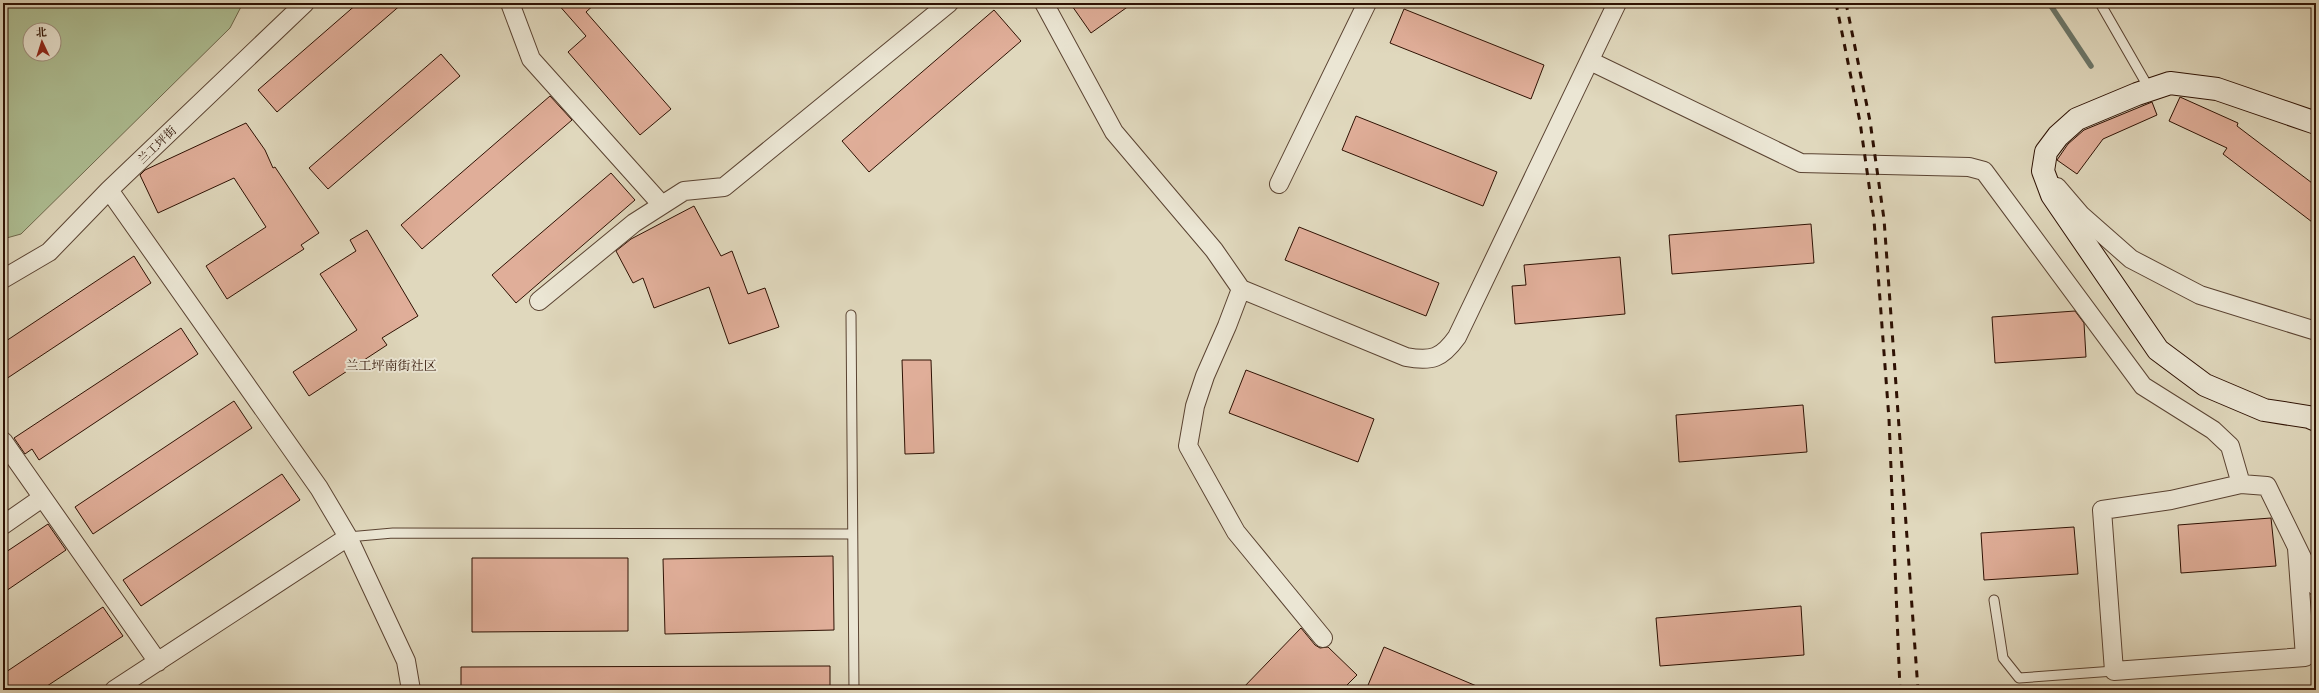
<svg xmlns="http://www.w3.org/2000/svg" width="2319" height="693" font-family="Vollkorn,'Noto Serif SC',serif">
  <rect width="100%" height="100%" fill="#e0d8bd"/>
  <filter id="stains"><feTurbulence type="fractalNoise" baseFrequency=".005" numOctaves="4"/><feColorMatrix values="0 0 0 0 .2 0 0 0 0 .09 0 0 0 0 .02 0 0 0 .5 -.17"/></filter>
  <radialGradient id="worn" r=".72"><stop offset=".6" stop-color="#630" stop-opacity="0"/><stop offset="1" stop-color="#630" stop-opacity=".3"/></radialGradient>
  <path fill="#aebf94" stroke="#6e684c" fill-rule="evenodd" d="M3 3H243L230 28 21 234 3 239ZM30 30H54V54H30Z"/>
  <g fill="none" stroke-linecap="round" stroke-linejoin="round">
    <path stroke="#6b7669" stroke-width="5.5" d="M2049 3 2091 66"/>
  </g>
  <path fill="#e0ae99" stroke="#2e1103" d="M358 3H403L277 112 258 90Z
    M557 3H596L586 12 671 109 640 135 568 52 586 36Z
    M1070 3H1133L1091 33Z
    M1404 9 1544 65 1531 99 1390 43Z
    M994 10 1021 41 869 172 842 141Z
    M441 54 460 76 328 189 309 168Z
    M550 96 572 120 422 249 401 225Z
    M2180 97 2238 123 2237 126 2316 186V225L2223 154 2227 148 2169 121Z
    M2152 102 2157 115 2103 139 2077 174 2057 160 2068 144 2084 130Z
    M1356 116 1497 172 1483 206 1342 150Z
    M246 123 265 150 273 168 275 167 319 233 301 245 304 249 227 299 206 266 266 227 234 178 158 213 140 175 145 170Z
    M611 173 635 200 516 303 492 275Z
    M694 206 721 256 732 251 748 294 765 288 779 327 729 344 709 287 654 308 643 278 633 283 616 251 631 239Z
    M1811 224 1814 263 1672 274 1669 235Z
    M1299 227 1439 283 1426 316 1285 260Z
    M367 230 418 316 382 338 387 345 309 396 293 372 357 330 320 274 356 251 350 240Z
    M134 256 151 283 3 381V343Z
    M1620 257 1625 314 1515 324 1512 286 1526 285 1524 265Z
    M2075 311 2084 323 2086 357 1995 363 1992 317Z
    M181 328 198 354 39 460 32 449 25 454 14 438Z
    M902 360H931L934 453 905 454Z
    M1246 370 1374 419 1358 462 1229 413Z
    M234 401 252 428 93 534 75 507Z
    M1803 405 1807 452 1679 462 1676 415Z
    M282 474 300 500 141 606 123 580Z
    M2271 518 2276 566 2181 573 2178 525Z
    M48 524 66 550 3 593V554Z
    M2074 527 2078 574 1984 580 1981 533Z
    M833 556 834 630 665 634 663 559Z
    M472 558H628V631L472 632Z
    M1801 606 1804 655 1660 666 1656 618Z
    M103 607 123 636 41 690H3V674Z
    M1301 628 1315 645 1320 648 1328 647 1357 675 1342 690H1241Z
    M1384 647 1486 690H1366Z
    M830 666V690H461V667Z"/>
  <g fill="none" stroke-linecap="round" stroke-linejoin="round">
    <g stroke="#5a4332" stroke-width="11">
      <path id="lane" d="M2100 3 2150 90
        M851 315 854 690
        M348 537 393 533 851 534
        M1994 600 2003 658 2019 678 2114 671"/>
    </g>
    <g stroke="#5a4332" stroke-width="20">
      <path id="street" d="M510 3 531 59 662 205
        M1044 3 1114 132 1214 250 1241 289 1227 326 1205 376 1195 406 1188 446 1236 532 1323 638
        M1590 61 1801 163 1969 167 1984 171 2143 386 2213 430 2230 446 2241 484
        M1279 184 1367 3
        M2057 187 2081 215 2131 259 2200 295 2316 331
        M109 190 319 488 348 537 114 690
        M3 279 49 252 109 190 305 3
        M1241 289 1406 357C1432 362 1442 358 1457 337L1617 3
        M539 301 634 223 684 191 724 187 949 3
        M3 441 158 662
        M3 525 42 498
        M348 537 406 661 411 690
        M2297 548 2305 657 2114 671 2102 510 2171 500 2241 484 2267 486 2316 586"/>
    </g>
    <g stroke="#2e1103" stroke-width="24">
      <path id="secondary" d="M2316 123 2217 89 2170 83 2137 94 2077 119 2058 136 2046 152 2043 171 2052 195 2158 350 2205 385 2264 410 2309 417 2316 420"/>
    </g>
    <use href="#lane" stroke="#ebe6d4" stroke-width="9"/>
    <use href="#street" stroke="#ebe6d4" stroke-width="18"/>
    <use href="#secondary" stroke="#ebe6d4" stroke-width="22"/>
    <path stroke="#2e1103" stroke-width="3" stroke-dasharray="7 7" stroke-linecap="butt" d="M1836 3 1860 122 1874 220 1889 419 1900 690
      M1846 3 1870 121 1884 219 1918 690"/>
  </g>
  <g text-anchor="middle" stroke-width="4" stroke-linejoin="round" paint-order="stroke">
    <g font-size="12" fill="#2e1103" stroke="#ebe6d4">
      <text transform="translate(157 145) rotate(-44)" y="4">兰工坪街</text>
    </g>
    <g font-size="13" fill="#2e1103" stroke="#ebe6d4">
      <text x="391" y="370">兰工坪南街社区</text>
    </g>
  </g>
  <rect width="2319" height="693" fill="none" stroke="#e0d8bd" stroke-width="16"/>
  <rect x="4" y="4" width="2311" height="685" fill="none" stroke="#2e1103" stroke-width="2"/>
  <rect x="8" y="8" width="2303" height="677" fill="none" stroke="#2e1103"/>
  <g transform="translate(42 42) rotate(356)"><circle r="19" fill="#ebe6d4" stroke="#9f9180"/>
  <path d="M0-3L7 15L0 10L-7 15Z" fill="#8f2418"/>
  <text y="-6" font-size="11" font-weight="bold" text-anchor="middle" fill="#2e1103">北</text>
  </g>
  <rect width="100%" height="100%" filter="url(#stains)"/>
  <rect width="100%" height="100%" fill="url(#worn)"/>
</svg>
